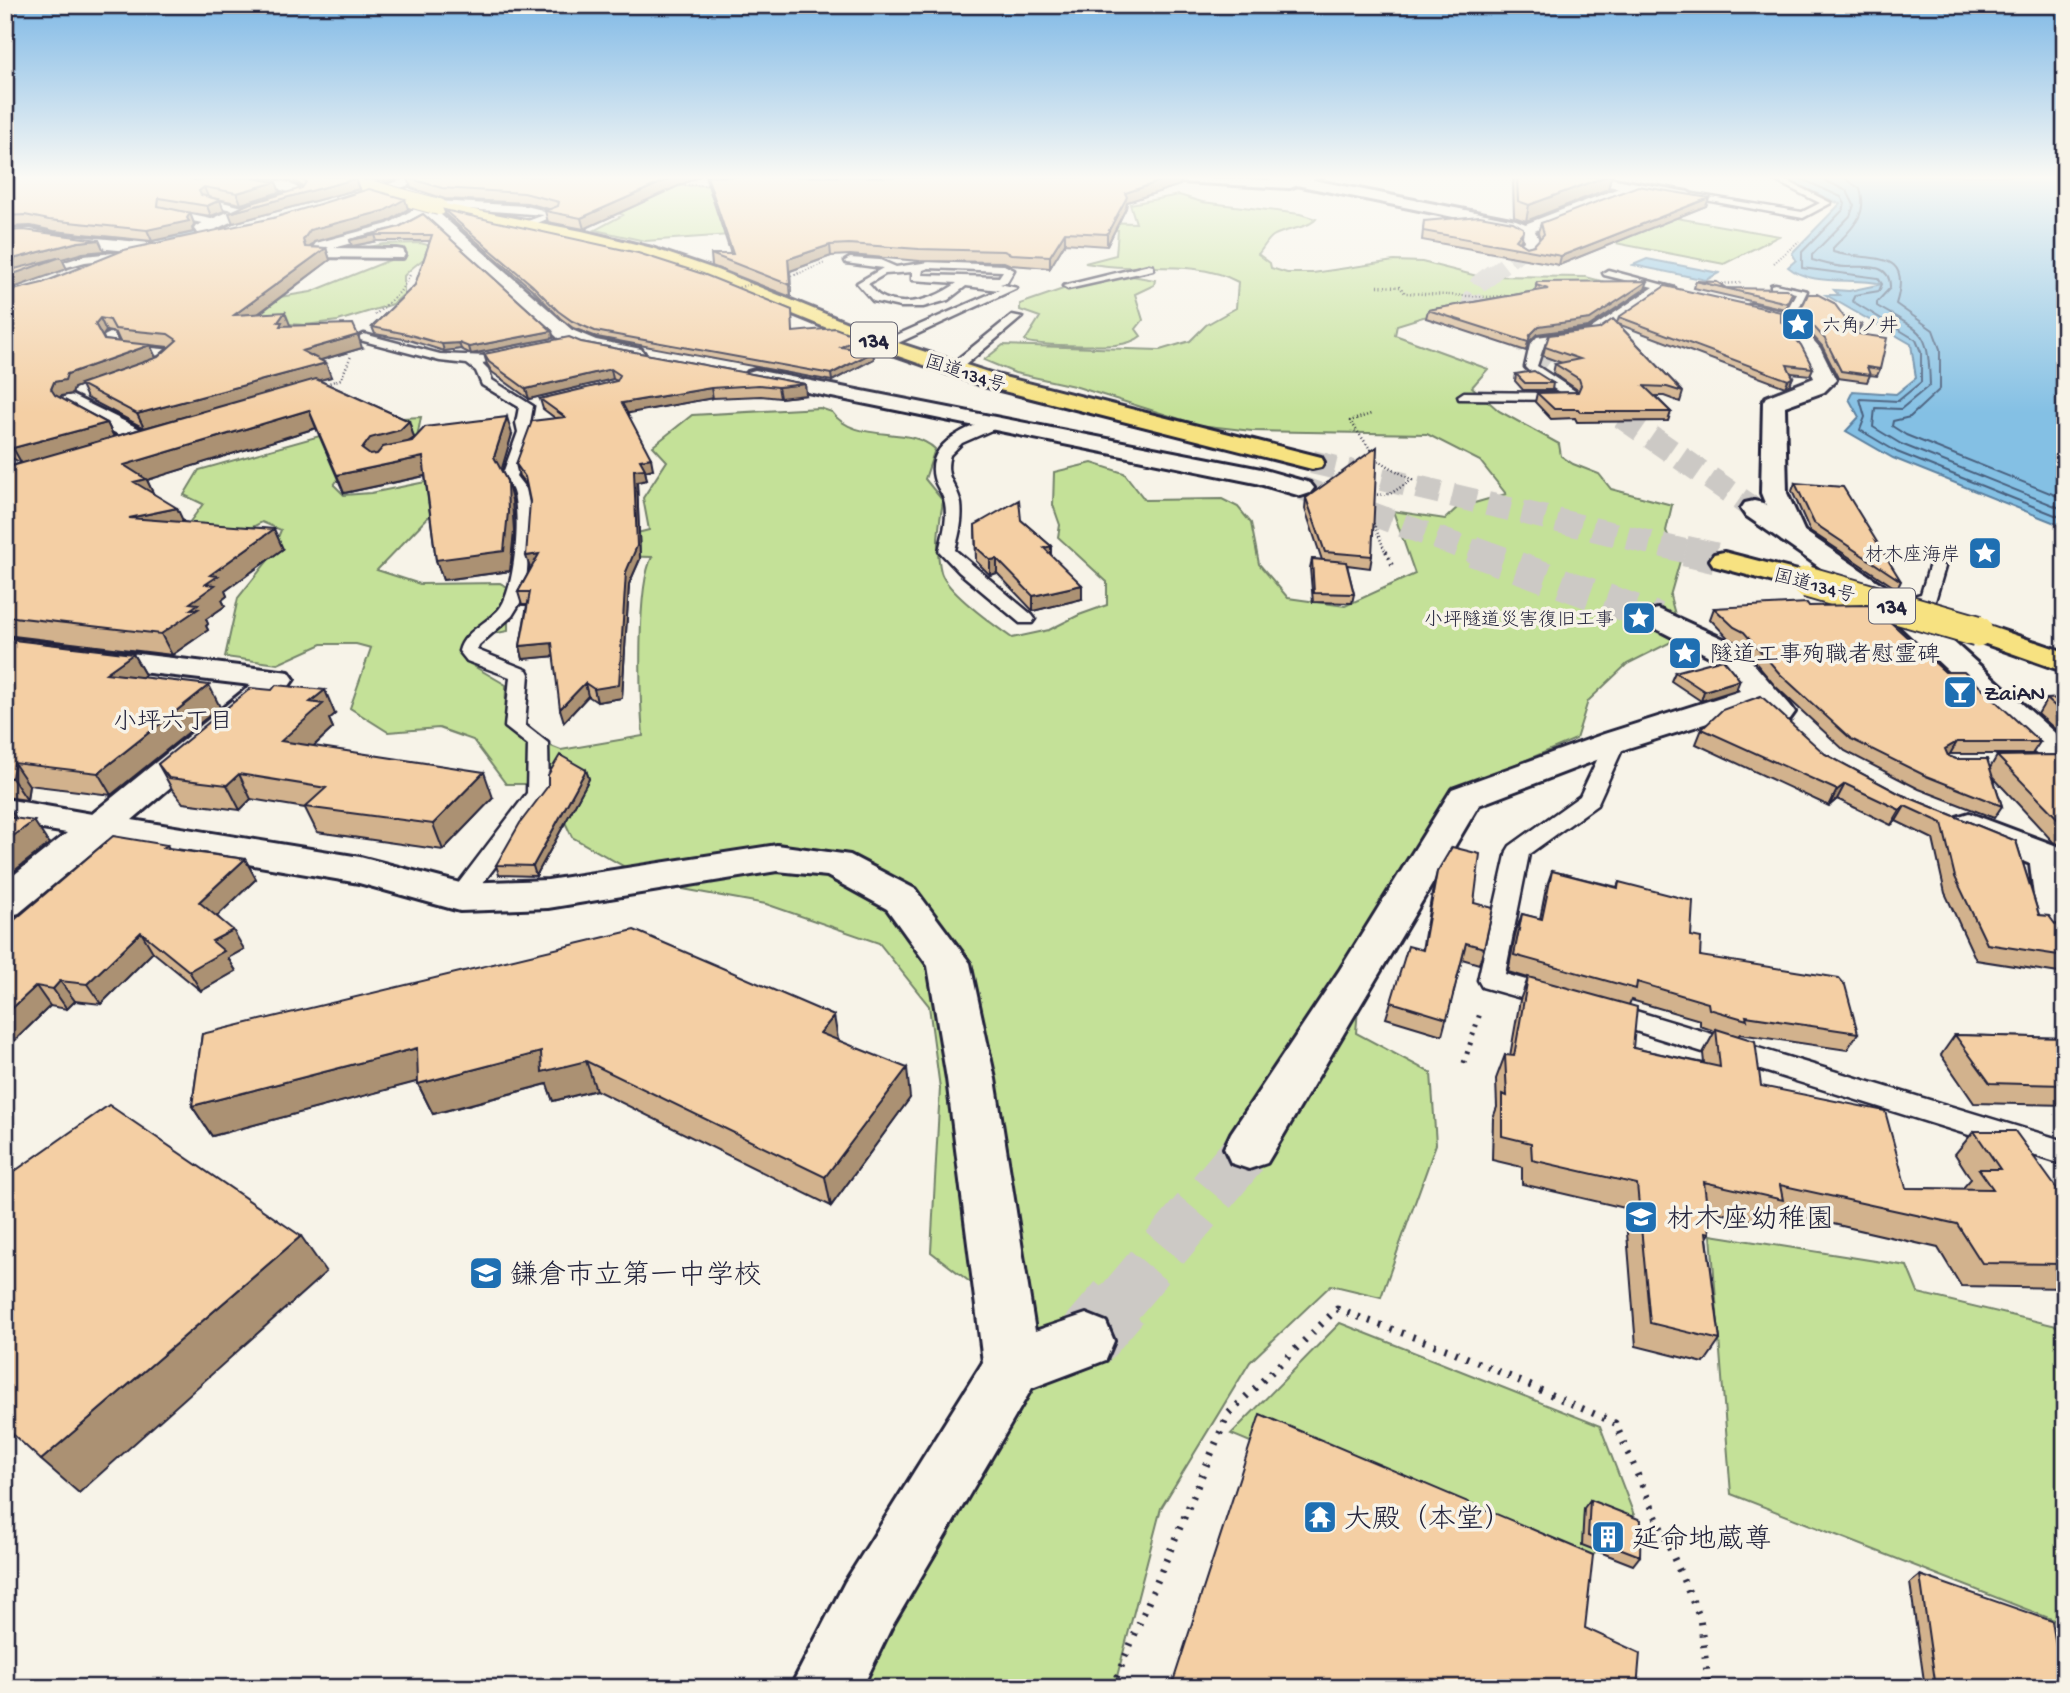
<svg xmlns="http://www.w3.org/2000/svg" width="2070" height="1693" font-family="'Gochi Hand','Klee One',sans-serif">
  <rect width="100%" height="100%" fill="#f7f3e8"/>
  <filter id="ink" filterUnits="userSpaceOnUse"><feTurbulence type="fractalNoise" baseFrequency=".0143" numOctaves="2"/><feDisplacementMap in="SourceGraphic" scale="14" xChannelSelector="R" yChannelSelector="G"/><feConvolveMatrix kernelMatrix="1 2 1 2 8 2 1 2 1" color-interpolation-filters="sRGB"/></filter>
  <g filter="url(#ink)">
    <path fill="#c4e198" stroke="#73826a" stroke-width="2" d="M723 185 1100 222 1136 223 1130 204 1179 195 1202 202 1300 214 1316 219C1307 229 1286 228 1273 236 1267 240 1263 249 1258 254L1270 263 1271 268 1287 273H1313L1394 261 1422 262 1477 276 1586 277 1627 288 1485 310 1423 317 1397 325 1395 335 1488 369 1472 387 1499 411 1559 444 1561 456 1573 464 1599 474 1611 489 1672 505 1666 531 1680 561 1670 596 1681 637 1627 664 1588 701 1576 739 1500 771 1439 813 1361 970 1356 1033 1431 1073 1436 1144 1381 1297 1331 1285 1250 1362 1161 1508 1114 1688H827L997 1431 1020 1283 970 1282 931 1252 940 1088 929 1006 879 943 766 904 655 884 572 837 547 784H506L473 740 439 728 388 732 350 708 371 648 356 644H322L278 664 225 657 238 598 269 559 281 530 262 522 235 536 186 527 203 504 184 495 199 470 380 419 421 417 417 438 350 461 334 485 344 495 371 493 460 475 434 511 377 570 420 584 500 583 508 587V631L465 639V661L506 685 505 728 561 750 643 736C640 699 636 587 652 557L603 556 583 547 649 530 643 498 667 461 653 446 692 415 820 408 832 412C855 445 909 424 935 449L925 479 943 501C939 525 935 548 941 572 946 591 995 626 1012 638L1049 630 1079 615 1107 605V582L1058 537 1060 525 1053 505 1054 472 1092 463 1124 473 1145 500 1222 499 1238 507 1251 523 1259 564 1288 598 1345 606 1415 574 1393 511 1445 519 1457 508 1506 494 1480 461 1427 434 1252 431 1199 425 1074 386 1015 373 984 360 1003 345 1160 350 1190 341 1206 325 1236 308 1238 282C1203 263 1162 268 1124 267 1111 267 1098 265 1085 263L1116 255 1118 230 1084 228 730 235 645 241 595 230 623 215C597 203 561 221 536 205L666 186Z
      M1614 207 1779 236 1724 264 1553 231Z
      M420 243 436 247C427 259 414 264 404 276V294L393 304 338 321 305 325 259 322 233 301 267 299 311 292 400 256 365 248 384 244Z
      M1126 275 1155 280 1154 285 1135 294 1143 320 1136 329 1141 336C1134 342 1124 344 1115 345 1101 346 1033 346 1025 341L1040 317 1020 310V304L1066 288Z
      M1711 1235 1907 1266 1918 1293 2065 1328V1660L2054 1620 1731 1494Z
      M1340 1323 1600 1426 1634 1515 1572 1576 1231 1434Z"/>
    <path fill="#84c0e4" stroke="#5d81a0" stroke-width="2" d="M1778 176H2065V527L1893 458 1846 431 1859 417 1849 399 1853 391 1896 394 1916 378 1911 344 1826 295H1839L1834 290 1849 291 1882 284C1852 277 1812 287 1788 267L1796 260 1792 253 1840 204Z
      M1647 259 1719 273 1706 280 1633 265Z"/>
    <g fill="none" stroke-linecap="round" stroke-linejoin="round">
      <path stroke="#49617f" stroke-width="2" d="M1795 176 1841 197 1845 204 1843 210 1802 252V268L1878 278 1882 284 1879 291 1855 295 1852 301 1916 340 1921 352V382L1898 401 1860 399 1865 417 1860 430 1897 452 2065 519
        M1816 176 1847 191 1854 205 1850 216 1812 255V260C1823 263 1835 267 1846 267 1865 267 1891 262 1890 288L1877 302V306C1924 334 1928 328 1930 385L1901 409 1875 408 1873 427 1901 444 2065 510
        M1842 176 1860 189C1869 216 1850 230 1833 248V252C1869 263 1914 246 1896 304L1933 330 1940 349V389L1910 417 1893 421 1892 426 1906 435 2065 499"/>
      <path fill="#5d81a0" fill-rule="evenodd" d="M302 176H307L296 183 314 191 310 196 306 195 309 192 291 183Z
        M212 226 214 229 194 236 137 244 80 261 77 259C119 239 168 240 212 226Z"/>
      <path stroke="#ccc9c5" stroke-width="24" stroke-dasharray="24 12" stroke-linecap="butt" d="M1301 488 1478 553"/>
      <path stroke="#ccc9c5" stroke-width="31" stroke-dasharray="31 16" stroke-linecap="butt" d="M1473 551 1658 618"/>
      <path stroke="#ccc9c5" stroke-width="49" stroke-dasharray="49 24" stroke-linecap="butt" d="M1118 1304 1249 1148"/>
      <path stroke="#ccc9c5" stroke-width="62" stroke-dasharray="62 31" stroke-linecap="butt" d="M1086 1341 1119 1302"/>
      <path stroke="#ccc9c5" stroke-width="16" stroke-dasharray="16 8" stroke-linecap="butt" d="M1491 275 1524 249"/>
      <path stroke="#ccc9c5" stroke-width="19" stroke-dasharray="19 10" stroke-linecap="butt" d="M1493 273 1479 284 1472 300 1547 364 1595 398"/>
      <path stroke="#ccc9c5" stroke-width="24" stroke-dasharray="24 12" stroke-linecap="butt" d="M1592 396 1754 509"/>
      <path stroke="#ccc9c5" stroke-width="24" stroke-dasharray="24 12" stroke-linecap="butt" d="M1312 462 1693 553"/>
      <path stroke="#ccc9c5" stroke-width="31" stroke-dasharray="31 16" stroke-linecap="butt" d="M1685 551 1724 560"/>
      <g stroke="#22223b" stroke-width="5">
        <path id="service" d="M1766 176H1777L1831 203 1803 218 1689 197 1693 194 1802 212 1820 203Z
          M210 199 247 208 248 210 244 213 207 204 206 202Z
          M419 200 526 206 559 214 528 227 525 226V222L544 215 416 205V201Z
          M167 210 216 220 221 223 216 226 164 215V211Z
          M123 252 126 253V257L85 262 34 276 29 273 84 256Z
          M850 258 880 260 896 267 929 262 1004 265 1014 270 1007 282 1000 284 1017 288 885 349 879 345 881 342 999 290 966 286 948 300 923 307H900L873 301 857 283 883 268 846 263 845 261ZM929 268 1002 271H1003L999 277 922 275 923 270ZM912 272V280L957 283C937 298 905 310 880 296 876 294 872 287 868 284L885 274Z
          M1149 265 1153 266V270L1068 289 1063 286Z
          M1608 270 1675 288 1670 291 1663 289 1596 335 1545 342 1537 366 1575 391 1576 394 1574 400 1459 399 1458 396 1464 392 1561 393 1535 377 1525 367 1530 345 1537 337 1589 330 1653 287 1604 275 1603 273Z
          M1775 284 1807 291 1794 318 1745 307 1751 304 1786 312 1796 293 1771 289V285Z
          M1012 315 1022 317 957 372H949V366Z
          M110 333 114 334 119 345 174 350 180 354 163 368H155V362L163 356 110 351 104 336Z
          M364 334 440 354 488 356V362L482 363 488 369 492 380 533 406 530 423 532 432 516 476 526 489 531 513 526 584 523 598 512 616 479 645 477 650 527 670 529 674 525 725 548 743 549 794 468 903 460 905 452 903 448 897 527 793 528 745 505 727 510 677 467 661 459 651C464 631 487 624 500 608 515 589 522 511 512 489 509 485 505 480 502 476L518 432 516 423 519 407 482 385 476 371 467 364 440 361 360 340V336Z
          M998 418 1005 422 1003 425 962 443 950 455C943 479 957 483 961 504 963 520 959 535 955 550L1032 615 1035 619 1032 623H1020L959 572 939 551C943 535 948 519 945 503 943 493 936 487 934 478 925 442 971 425 998 418Z
          M1937 562 1945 567 1935 601 1896 611 1890 610 1887 606 1890 602 1921 594 1929 567Z
          M1616 735 1623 737 1626 741 1597 805 1529 854 1505 974 1562 990 1566 997 1562 1004 1553 1007 1482 987 1478 980 1507 851 1510 846 1580 796 1606 741 1609 737Z
          M1606 1002 2065 1141V1165L1597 1019 1593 1012 1597 1005Z"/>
      </g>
      <g stroke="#22223b" stroke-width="6">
        <path id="minor" d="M1137 176 1289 180 1301 176H1323L1290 188 1144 180Z
          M1567 176H1598L1688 192 1695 196 1688 200 1637 191 1532 232H1520L1518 229 1520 226 1619 188 1574 180Z
          M245 177 287 182 307 193 305 196 249 213 216 229 224 234 222 237C213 239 199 236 194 229L196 226 239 207 288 192C268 184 227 189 218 182L225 178Z
          M379 189 424 200 572 330 596 340 641 349 644 353 641 357 634 359 584 349 558 338 425 216 400 230 333 248 397 249 403 250 405 254 403 258 311 257 309 253 316 243 388 224 416 208 374 196 372 193Z
          M30 229 54 234 150 243 158 248 150 253 54 244 30 239 5 240V230Z
          M1790 310 1799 316 1801 326 1820 348 1836 380 1824 392 1785 406 1787 493 1806 535 1802 541 1792 543 1782 541 1778 535 1761 493 1763 402 1766 397 1814 378 1801 350 1781 327V316Z
          M755 370 1261 469 1310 483 1314 488 1310 493 1301 496 1256 483 748 380 744 376 748 372Z
          M71 395 144 431 177 421 185 423 189 428 185 433 142 446 63 407 60 402 63 397Z
          M1658 609 1737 645 1790 705 1795 712 1790 719C1773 723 1767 720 1755 708L1628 748 1479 805 1267 1163 1249 1169 1231 1163 1224 1148 1231 1133 1339 971 1452 789 1604 734 1740 691 1715 659 1647 624 1643 618 1647 612Z
          M5 638 289 672 294 679 289 686 132 820 360 857 460 883 548 880 777 845 850 855 915 889 970 963 995 1079 1035 1331 1086 1314 1106 1322 1114 1341 1106 1360 1032 1388 891 1628 862 1688H790L845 1582 983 1362 947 1079 928 966 887 909 827 876 777 871 548 908 460 911 359 883 107 840 19 913 5 917V882L67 833 5 823V799L92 814 251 685 5 656Z
          M1969 813 2065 849V941L2059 942 2044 938 2038 928 2030 864 1956 833 1950 825 1956 817Z"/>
      </g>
      <g stroke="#22223b" stroke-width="6">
        <path id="tertiary" d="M414 176H435L348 206H338L336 203 338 200Z
          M1265 176H1293L1516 220 1533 227 1540 242 1530 253 1524 254 1516 249 1524 241 1523 235 1512 229 1272 180Z
          M1754 501 1763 503 1911 604 2065 742V771L2053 767 2034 752 1890 616 1745 515 1741 509 1745 503Z"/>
      </g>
      <g stroke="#22223b" stroke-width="6">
        <path id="trunk" d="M340 176H357L376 188 369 192Z
          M439 203 582 231 652 248 717 270 892 341 1000 376 1321 457 1324 462 1321 467 1312 469 984 386 878 349 705 278 640 256 434 210 432 207 434 204Z
          M1724 552 1817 576 1821 582 1817 588 1807 591 1714 566 1710 560 1714 554Z
          M1977 622 2065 652V672L1966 637 1962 631 1966 625Z"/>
      </g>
      <path stroke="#22223b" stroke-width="2" stroke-dasharray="1 2" stroke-linecap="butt" d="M676 185H713
        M1774 263 1799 241
        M795 275 825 263"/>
      <path stroke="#22223b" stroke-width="2.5" stroke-dasharray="1 2.5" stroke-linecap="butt" d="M791 276 799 273
        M1715 284 1741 283
        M1378 286 1400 287 1405 293 1490 297 1514 295
        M375 315 400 292 410 275
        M323 385 341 379 351 356
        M1370 495 1390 494 1412 480 1378 460 1350 421 1371 414
        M1372 520 1386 553"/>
      <path stroke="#22223b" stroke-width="3.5" stroke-dasharray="2 4.5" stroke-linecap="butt" d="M1386 551 1392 565"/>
      <path stroke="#22223b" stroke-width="5" stroke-dasharray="2.5 7" stroke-linecap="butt" d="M1464 1063 1481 1010"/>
      <path stroke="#22223b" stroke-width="7" stroke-dasharray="2.5 9" stroke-linecap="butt" d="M1112 1688 1228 1414 1337 1309 1454 1352 1615 1423 1700 1618 1709 1688"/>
      <use href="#service" fill="#f7f3e8" fill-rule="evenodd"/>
      <use href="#minor" fill="#f7f3e8" fill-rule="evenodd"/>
      <use href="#tertiary" fill="#f7f3e8" fill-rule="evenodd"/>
      <use href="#trunk" fill="#f7e281" fill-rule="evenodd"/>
      <g stroke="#22223b" stroke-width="18" stroke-linecap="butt">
        <path id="trunk-bridge-far1" d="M369 188 439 207"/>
      </g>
      <g stroke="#22223b" stroke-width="35" stroke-linecap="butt">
        <path id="trunk-bridge" d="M1807 582 1977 631"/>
      </g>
      <path stroke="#22223b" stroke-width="2.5" stroke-dasharray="1 2.5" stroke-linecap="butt" d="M732 289 761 282"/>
      <use href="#trunk-bridge-far1" stroke="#f7e281" stroke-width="16"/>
      <use href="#trunk-bridge" stroke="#f7e281" stroke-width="31"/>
    </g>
    <path fill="#d2b28d" stroke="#22223b" stroke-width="2" fill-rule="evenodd" d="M5 176 198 177 194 180 280 192 241 204 208 197 224 211 211 216 185 212 190 213 194 224 192 228 193 232 152 241 54 231 31 226 5 227Z
      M278 176H350L355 179 359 189 233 223 303 187 293 180Z
      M362 176H403L385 181 365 178Z
      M700 176 584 229 548 222 545 211 549 209 527 203 445 199 411 188 408 178Z
      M705 176H1180V185L1127 202 1126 208 1107 246 1065 243 1050 268 1011 265 1004 262 920 261 850 255 831 256 790 271 791 297 712 266 711 254H731Z
      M1515 176H1611L1608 189 1526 221 1514 217 1513 183Z
      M1709 198 1706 206 1559 265 1422 240 1424 221 1521 240 1519 242 1527 247 1534 245 1540 239 1538 232 1541 223Z
      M408 209 387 222 314 242 310 247 326 248 330 260 259 314 290 325 289 326 362 348 321 360 331 377 318 380 409 421 414 438 512 434 501 470 507 481 512 500 514 531 510 571 443 580 436 560 425 476 344 493 316 428 147 480 153 494 184 522 283 549 225 591 227 596 222 600 225 606 206 619 208 624 206 626 208 630 172 655 5 635V468L21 463 5 454V292ZM106 331 116 333 120 342 104 340 102 337ZM150 345 169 347 156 358ZM81 385 87 398 144 428 114 437 107 423 60 398 61 396 72 394 74 388Z
      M444 210 794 332 860 344 851 349 873 352 874 359 832 381 597 337 573 328 560 318 534 291 446 215Z
      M423 214 552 331 553 338 471 354 461 349 444 351 409 340 375 334 372 327 415 285 430 241H377L352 246 350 240 399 227Z
      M1696 281 1726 288 1790 299 1785 309 1694 288Z
      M1537 282 1645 289 1588 327 1537 334 1528 343 1526 351 1426 318 1428 310 1535 291Z
      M1808 294 1859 330 1856 334 1880 369 1877 376 1870 375 1867 382 1838 378 1822 346 1803 325 1800 313Z
      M1619 317 1781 322 1813 368 1810 375 1791 373 1793 377 1790 384 1785 387 1618 324 1683 392 1680 402 1664 396H1655L1671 412 1668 421 1577 422 1575 418 1551 419 1535 402 1537 393 1578 392 1576 389 1553 373 1555 364 1562 363 1543 356 1545 347 1617 323Z
      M581 342 805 384 806 395 780 398 761 396 713 398 627 413 653 469 645 471 647 480 637 482 640 559 629 584 622 698 597 702 588 696 564 722 554 656 523 659 520 646 527 605H522L518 592 531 568H530V501L528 487 519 476 516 464 555 418 543 409 540 399 617 381 613 379 529 399 492 372 487 364 484 354Z
      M1516 374 1553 383 1552 390H1523L1515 381Z
      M1795 483 1901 581 1897 589 1810 531 1792 491Z
      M1306 498 1372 556 1370 568 1347 565 1354 594 1352 603 1313 602 1310 568 1312 559 1322 560 1305 509Z
      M1021 520 1051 546V555L1082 599 1033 611 997 573 990 575 976 561 975 525Z
      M1809 606 1945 672 2040 742 2032 754H1950L1948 756 1956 759 1990 768 1997 756 2065 755V847L2053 842 1993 777 2002 806 1994 818 1919 789 1845 751 1775 686 1739 643 1729 639 1710 619 1714 608Z
      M5 639 133 654 145 675 142 677 220 707 111 795 29 785 27 800 5 797Z
      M1675 672 1736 690 1701 701 1671 681Z
      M272 690 335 714 329 719 333 728 314 746 493 798 443 850 317 832 305 808 251 799 240 810 183 803 172 789 158 764Z
      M2065 698V738L2038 714 2047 699Z
      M1702 729 1825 754 1900 794 2016 841 2039 915 2055 924 2065 927V974L1976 960 1945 893 1933 839 1896 821 1891 825 1837 799 1829 806 1696 744Z
      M586 770 589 779 536 876 499 875 496 865Z
      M167 845 169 848 245 859 256 879 217 916 244 949 228 958 236 971 201 991 153 952 101 1004 75 1001 67 1009 50 1006 5 1050V928Z
      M1552 871 1617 887 1619 882 1691 936 1700 956 1858 1033 1847 1050 1740 1034 1738 1036 1761 1086 1906 1188 1962 1189 1971 1179 1955 1154 1974 1131 2065 1200V1288L1961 1286 1938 1248 1776 1211 1768 1224 1707 1210 1710 1233 1707 1238 1720 1340 1704 1363 1636 1346 1625 1208 1522 1184V1167L1492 1160 1493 1118 1497 1107 1496 1079 1505 1055 1510 1056 1520 1000 1528 978 1508 972 1516 931 1522 914 1540 919 1546 888ZM1631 1000 1700 1020V1026L1715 1031 1703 1053 1704 1063 1633 1048 1629 1005Z
      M1437 872 1474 903 1484 948 1479 964 1462 959 1442 1035 1386 1018 1391 1002 1422 950 1433 888Z
      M202 1034 838 1040 910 1098 831 1206 596 1090 553 1101 547 1084 433 1114 418 1084V1081L212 1136 192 1106Z
      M1955 1035 2065 1038V1105L1974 1103 1941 1055Z
      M1590 1500 1640 1556 1633 1565 1582 1545 1584 1508Z
      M1920 1575 2063 1688H1925L1910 1583Z"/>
    <path fill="#ab9173" stroke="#22223b" stroke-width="2" d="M185 176H211L198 177 189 185Z
      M383 176H403L385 181Z
      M676 176H700L584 229 581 218Z
      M1176 176H1180V185L1127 202 1126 208 1107 246V234L1125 193Z
      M1607 176H1611L1608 189 1526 221 1529 205Z
      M355 179 359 189 233 223 229 213Z
      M276 182 280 192 241 204 237 193Z
      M204 187 208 197 203 201 199 191Z
      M1709 198 1706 206 1559 265 1561 256Z
      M405 199 408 209 387 222 314 242 307 251 303 240 310 230Z
      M220 200 224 211 211 216 207 206Z
      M190 213 194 224 192 228 193 232 152 241 147 230 187 218Z
      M1523 231 1521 240 1515 247 1516 240Z
      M1065 232V243L1050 268V256Z
      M375 235 377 241 352 246 350 240Z
      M99 240 104 251 83 253 62 259 67 269 5 291V261L78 242Z
      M830 245 831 256 790 271 791 297 788 259Z
      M326 248 330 260 239 328 234 315Z
      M1648 281 1645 289 1588 327 1537 334 1528 343 1530 335 1539 326Z
      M285 312 290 325 286 331 287 335 278 322Z
      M100 318 106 331 102 337 95 324Z
      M1862 324 1859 330 1850 340 1852 333Z
      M552 331 553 338 471 354 469 347Z
      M358 335 362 348 307 364 302 351Z
      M859 337 860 344 842 354 841 347Z
      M459 343 461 349 444 351 442 344Z
      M150 345 156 358 74 388 72 394 61 396 58 403 51 389 54 382 67 374Z
      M873 352 874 359 832 381 831 374Z
      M326 363 331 377 144 428 137 414Z
      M611 369 613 379 529 399 526 389Z
      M1793 377 1790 384 1785 387 1788 380Z
      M805 384 806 395 780 398 778 387Z
      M711 388 713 398 624 414 622 403Z
      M309 410 316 428 147 480 155 497 143 501 124 465Z
      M507 417 512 434 500 475 494 457Z
      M409 421 414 438 368 468 362 449 370 438Z
      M107 423 114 437 22 464 13 448Z
      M423 457 429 475 344 493 337 475Z
      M651 458 653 469 645 471 647 480 637 482 640 559 629 584 622 698 597 702 594 689 626 572 634 470 640 460Z
      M507 481 512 500 514 531 510 571 443 580 436 560Z
      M177 508 186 527 129 518Z
      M274 529 283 549 225 591 227 596 222 600 225 606 206 619 208 624 206 626 208 630 172 655 161 634 206 584 210 575Z
      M1051 546V561L1044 548Z
      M539 554 542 566 530 568 526 556Z
      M997 559V573L990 575V560Z
      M1082 585V599L1033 611V596Z
      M552 643 556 656 523 659 520 646Z
      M133 654 145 675 118 694 106 673Z
      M1740 680 1736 690 1701 701 1704 691Z
      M585 683 588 696 564 722 560 709Z
      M209 685 220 707 111 795 98 773Z
      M325 690 335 714 329 719 333 728 292 766 281 741 310 702Z
      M1957 742 1950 754 1938 761 1945 749Z
      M14 763 29 785 27 800 12 778Z
      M586 770 589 779 536 876 533 866Z
      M484 772 493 798 443 850 433 824Z
      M239 774 251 799 240 810 227 785Z
      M1845 784 1837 799 1829 806 1837 790Z
      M8 806 23 829 34 821 49 844 5 878 6 817Z
      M1905 806 1896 821 1891 825 1900 810Z
      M245 859 256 879 211 922 199 902Z
      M233 930 244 949 228 958 236 971 201 991 189 971 212 941Z
      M141 932 153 952 101 1004 87 984Z
      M60 981 75 1001 67 1009 53 989Z
      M36 986 50 1006 5 1050V1015Z
      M834 1016 839 1045 820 1033Z
      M417 1048 431 1078 212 1136 192 1106Z
      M541 1052 586 1061 596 1090 553 1101 547 1084 433 1114 418 1084Z
      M907 1068 910 1098 831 1206 825 1177Z
      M301 1236 326 1272 79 1493 41 1460Z"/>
    <path fill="#f4cfa4" stroke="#22223b" stroke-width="2" d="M5 176H187L194 180 246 177 276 182 237 193 204 187 199 191 201 195 220 200 207 206 159 198 158 206 190 213 187 218 189 221 147 230 49 220 25 215 5 216Z
      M298 176H350L355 179 229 213 246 205 302 188 306 182Z
      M415 176H676L581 218 545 211 558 206 559 202 524 193 442 188 408 178Z
      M707 176 1065 177 1176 176 1125 193 1127 197 1107 234 1065 232 1050 256 1011 254 1004 251 919 249 849 244 830 245 788 259 790 285 711 254H733Z
      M1517 176H1607L1529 205 1518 201Z
      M1638 186 1709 198 1561 256 1423 231 1424 221 1480 216 1513 222 1523 228V231L1516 240 1527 247 1534 245 1544 234 1541 223Z
      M369 189 405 199 384 211 310 230 303 240 305 247 326 248 234 315 285 312 278 322H282L280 326 353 324 358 335 302 351 326 363 137 414 80 384 158 357 177 340 168 334 115 329 110 320 100 318 95 324 104 340 150 345 67 374 65 380 54 382 51 389 55 395 107 423 13 448 5 444V292L42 283 124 250 273 218Z
      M444 210 638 253 703 274 792 310 793 332 835 328 859 337 841 347 873 352 831 374 595 331 572 321 558 311 532 285Z
      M423 214 552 331 469 347 459 343 442 344 407 334 372 327 415 285 432 235H375L350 240 399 227Z
      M24 230 99 240 78 242 5 261V231Z
      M61 257 5 277V267L11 270Z
      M1648 281 1590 319 1539 326 1530 335 1528 342 1428 310 1548 289 1536 285 1537 282Z
      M1696 281 1717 282 1726 288 1786 289 1792 293 1787 303Z
      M1665 286 1781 312V322L1801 345 1813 368 1787 365 1793 377 1788 380 1619 317Z
      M1808 294H1817L1834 303 1847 321 1862 324 1852 333 1887 338 1880 369 1867 367 1870 375 1841 371 1825 339 1806 318 1802 307Z
      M1613 319 1683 392 1667 387 1644 386 1671 412H1580L1578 409H1554L1537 393 1578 392 1581 385 1579 379 1555 364 1580 359 1545 347 1549 335 1599 329Z
      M569 337 581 342 805 384 778 387 759 385 711 388 622 403 651 458 640 460 645 469 634 470 637 546 626 572 619 685 594 689 585 683 560 709 552 643 520 646 530 592H518L539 554 526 556 530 501 525 477 516 464 532 421 565 417 540 399 617 381 620 375 611 369 526 389 489 362 484 354Z
      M1534 371 1553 383H1525L1516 374Z
      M316 379 409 421 400 430 370 438 362 449 370 455 377 454 383 447 412 441 425 427 507 417 494 457 507 481 508 512 504 551 436 560 423 457 337 475 309 410 124 465 146 479 134 482 177 508 129 518 274 529 210 575 218 576 206 584 215 585 190 603 198 604 191 609H198L161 634 5 616V468Z
      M1377 447 1372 556 1325 552 1306 498Z
      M1795 483 1843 487 1901 581 1814 523Z
      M1019 500 1021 520 1051 546 1044 548 1082 585 1033 596 997 559 990 560 976 547 975 525Z
      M1312 559 1346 562 1354 594 1314 593Z
      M1807 603 1809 606 1867 605 1874 607 1945 672H1964L2040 742H1957L1945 749 1948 756 1956 759H1987L2002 806 1926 776 1851 739 1780 674 1744 632 1734 627 1714 608Z
      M5 639 133 654 106 673 209 685 98 773 14 763 12 778 5 777Z
      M1723 659 1740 680 1704 691 1675 672Z
      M276 685 325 690 310 702 323 704 281 741 484 772 433 824 305 807 326 788 239 774 227 785 169 778 158 764 251 688 272 690Z
      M1761 696 1825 754 1900 794 2016 841 2039 915 2049 916 2055 924 2065 927V956L1987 944 1955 877 1942 823 1905 806 1900 810 1845 784 1837 790 1702 729 1722 710Z
      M2065 698V715L2047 699Z
      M560 755 586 770 533 866 496 865 520 823 548 786V775Z
      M2065 755V826L1997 756Z
      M5 805 8 806 6 817 34 821 5 842Z
      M113 836 167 845 163 848 245 859 199 902 233 930 212 941 224 951 189 971 141 932 87 984 60 981 53 989 36 986 5 1015V928Z
      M1452 847 1480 854 1474 903 1493 908 1484 948 1466 943 1447 1019 1391 1002 1408 946 1423 950 1437 872Z
      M1552 871 1618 888 1619 882 1693 901 1691 936 1701 938 1700 956 1839 978 1845 985 1858 1033 1746 1016 1747 1020 1709 1009 1708 1003 1637 982 1636 989 1514 955 1522 914 1542 919Z
      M634 930 834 1016 820 1033 907 1068 825 1177 586 1061 542 1072 541 1052 418 1084 417 1048 192 1106 202 1034Z
      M1528 977 1637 1007 1633 1048 1720 1067 1716 1029 1755 1041 1761 1086 1885 1111 1906 1188 1993 1189 1979 1169H2000L1974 1131H2015L2065 1200V1264L1982 1263 1957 1224 1780 1185 1783 1200 1704 1182 1710 1233 1706 1232 1720 1340 1650 1323 1637 1184 1532 1160 1531 1143 1502 1136V1094L1507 1096 1505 1055 1514 1056Z
      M1955 1035 2065 1038V1085L1990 1083Z
      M109 1105 301 1236 41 1460 5 1427V1178Z
      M1260 1414 1593 1555 1585 1628 1640 1653 1637 1688H1171Z
      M1590 1500 1641 1520 1640 1556 1588 1536Z
      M1920 1575 2052 1621 2063 1688H1936Z"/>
  </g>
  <linearGradient id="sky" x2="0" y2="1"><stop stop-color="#80b9e6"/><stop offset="0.43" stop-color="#fbfaf5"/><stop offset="1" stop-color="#fbfaf5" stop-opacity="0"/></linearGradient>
  <rect width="2070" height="413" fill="url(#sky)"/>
  <defs>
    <g id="sight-square" transform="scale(1.75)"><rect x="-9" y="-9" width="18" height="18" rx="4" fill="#1f6fb2" stroke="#f7f3e8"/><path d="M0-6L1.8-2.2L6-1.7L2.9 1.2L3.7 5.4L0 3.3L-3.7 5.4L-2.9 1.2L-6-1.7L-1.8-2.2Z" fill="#fff"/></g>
    <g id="bar-square" transform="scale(1.75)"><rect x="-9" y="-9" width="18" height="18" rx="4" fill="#1f6fb2" stroke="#f7f3e8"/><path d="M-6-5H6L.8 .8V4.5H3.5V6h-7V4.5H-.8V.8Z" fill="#fff"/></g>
    <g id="school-square" transform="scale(1.75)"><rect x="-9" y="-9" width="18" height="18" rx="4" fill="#1f6fb2" stroke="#f7f3e8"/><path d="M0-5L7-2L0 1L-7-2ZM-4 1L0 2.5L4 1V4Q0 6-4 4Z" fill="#fff"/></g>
    <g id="temple-square" transform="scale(1.75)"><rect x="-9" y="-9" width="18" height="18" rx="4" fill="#1f6fb2" stroke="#f7f3e8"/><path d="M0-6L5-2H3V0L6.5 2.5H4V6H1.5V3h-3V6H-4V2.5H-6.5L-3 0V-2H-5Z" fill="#fff"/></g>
    <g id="building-square" transform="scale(1.75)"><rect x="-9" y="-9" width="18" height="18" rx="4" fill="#1f6fb2" stroke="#f7f3e8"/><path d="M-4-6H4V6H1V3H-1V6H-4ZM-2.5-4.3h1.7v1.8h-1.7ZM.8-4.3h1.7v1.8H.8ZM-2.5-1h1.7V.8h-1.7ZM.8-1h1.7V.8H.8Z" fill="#fff"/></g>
  </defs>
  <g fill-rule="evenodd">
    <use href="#sight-square" x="1798" y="324"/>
    <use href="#sight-square" x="1985" y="553"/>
    <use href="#sight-square" x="1639" y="618"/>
    <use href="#sight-square" x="1685" y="653"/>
    <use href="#bar-square" x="1960" y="692"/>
    <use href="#school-square" x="1641" y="1217"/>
    <use href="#school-square" x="486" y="1273"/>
    <use href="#temple-square" x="1320" y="1517"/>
    <use href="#building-square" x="1608" y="1537"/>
  </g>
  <g text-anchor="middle" stroke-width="7" stroke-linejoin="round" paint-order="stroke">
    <g font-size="19" fill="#22223b" stroke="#f7f3e8" text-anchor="end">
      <text x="1822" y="331" text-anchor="start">六角ノ井</text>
      <text x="1960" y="560">材木座海岸</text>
      <text x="1614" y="625">小坪隧道災害復旧工事</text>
    </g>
    <g font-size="19" fill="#22223b" stroke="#f7f3e8">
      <text transform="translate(966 372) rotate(18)" y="7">国道134号</text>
      <text transform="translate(1815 584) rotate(15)" y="7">国道134号</text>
    </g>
    <g fill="#f7f3e8" stroke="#62616f" stroke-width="2">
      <rect x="851" y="322.5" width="46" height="35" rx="5"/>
      <rect x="1869" y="588.5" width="46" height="35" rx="5"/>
    </g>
    <g font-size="21" font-weight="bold" fill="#22223b">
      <text x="874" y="347">134</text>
      <text x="1892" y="613">134</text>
    </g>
    <g font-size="23" fill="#22223b" stroke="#f7f3e8" text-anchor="start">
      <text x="1710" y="661">隧道工事殉職者慰霊碑</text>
      <text x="1984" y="700">ZaiAN</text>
    </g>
    <g font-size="24" fill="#22223b" stroke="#f7f3e8">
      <text x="173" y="728">小坪六丁目</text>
    </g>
    <g font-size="28" fill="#22223b" stroke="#f7f3e8" text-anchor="start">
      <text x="1666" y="1227">材木座幼稚園</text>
      <text x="510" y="1283">鎌倉市立第一中学校</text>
      <text x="1344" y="1527">大殿（本堂）</text>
      <text x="1632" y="1547">延命地蔵尊</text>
    </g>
  </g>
  <rect width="2070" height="1693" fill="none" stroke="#f7f3e8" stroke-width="28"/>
  <rect x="14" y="14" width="2042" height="1665" fill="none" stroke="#22223b" stroke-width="2.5" filter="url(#ink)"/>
</svg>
